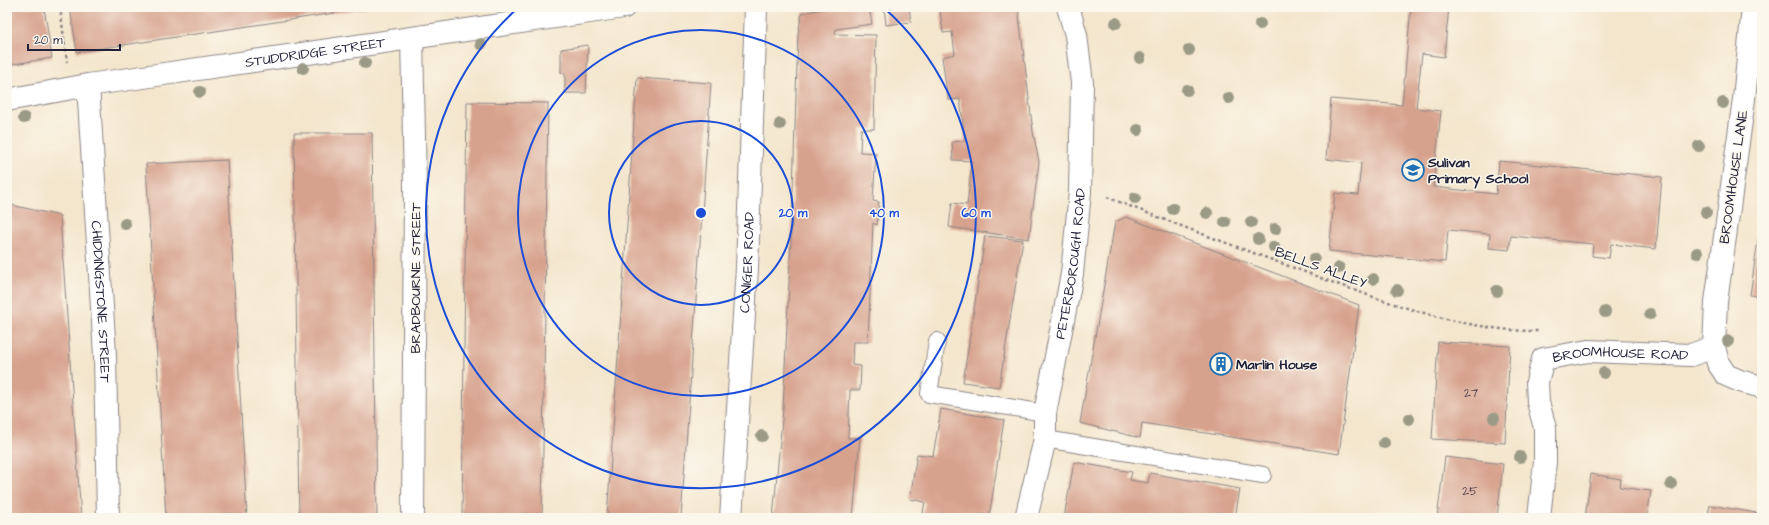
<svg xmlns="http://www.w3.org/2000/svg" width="1769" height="525" font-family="'Architects Daughter',sans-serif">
  <rect width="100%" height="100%" fill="#fbf7ec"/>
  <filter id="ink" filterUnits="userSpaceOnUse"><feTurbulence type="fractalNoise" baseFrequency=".025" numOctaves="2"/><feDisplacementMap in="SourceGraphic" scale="8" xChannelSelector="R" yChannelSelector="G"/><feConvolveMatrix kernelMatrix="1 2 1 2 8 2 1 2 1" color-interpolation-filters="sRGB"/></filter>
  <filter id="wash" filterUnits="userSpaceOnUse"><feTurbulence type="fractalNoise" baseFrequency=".012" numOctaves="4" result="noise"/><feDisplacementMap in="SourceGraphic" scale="16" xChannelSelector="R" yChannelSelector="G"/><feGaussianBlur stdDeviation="0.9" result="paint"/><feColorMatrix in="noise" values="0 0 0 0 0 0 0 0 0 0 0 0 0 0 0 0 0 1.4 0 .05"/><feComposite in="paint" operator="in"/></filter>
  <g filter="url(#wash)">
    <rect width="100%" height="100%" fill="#f4e6cd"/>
    <g id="blocks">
      <path fill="#d7a28d" d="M7 7H44L52 58 7 65Z
        M70 7H368V8L77 52Z
        M832 7H869L872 24 836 29 835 34 876 35 874 129H861L860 152 876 153 873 201 879 202 877 225 873 223 868 342H853L852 365 861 366 860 390H850L848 438H860L853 518H773L783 409 792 220 798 33 802 13Z
        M884 7H909L911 22 886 25Z
        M948 7H1018L1033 132 1039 162 1029 239 949 227 952 203 967 205 972 161 953 160 952 142 965 141 960 99 948 100 942 57 955 54 952 32 943 33 940 10 948 9Z
        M1411 7H1449L1444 57 1422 54 1416 108 1441 111 1433 187 1496 194 1499 161 1662 177 1656 249 1611 244 1609 258 1592 256 1593 244 1511 236 1509 250 1489 248 1490 234 1448 230 1445 262 1329 251 1335 193 1358 195 1361 163 1326 159 1331 99 1402 105Z
        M588 45 586 93H565V73H561V49Z
        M637 78 711 83 681 518H607Z
        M467 102 548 103 542 518H462Z
        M294 133H372L377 518H299Z
        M227 160 247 518H166L146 164Z
        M7 204 60 216 81 518H7Z
        M1126 217 1359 305 1339 454 1142 423 1140 438 1080 423 1115 222Z
        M1759 233H1762V297L1750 295Z
        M985 236 1023 240 999 387 963 382Z
        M1438 342 1510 346 1505 443 1432 439Z
        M941 409 1004 420 989 518H922L925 502 910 499 917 454 933 456Z
        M1445 457 1503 464 1497 518H1437Z
        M1074 462 1132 472 1130 480 1148 483 1150 473 1240 489 1235 518H1064Z
        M1591 474 1621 479 1620 487 1651 491 1647 518H1585Z
        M1710 505 1762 514V518H1707Z"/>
    </g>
  </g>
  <g filter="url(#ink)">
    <use href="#blocks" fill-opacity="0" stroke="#8b8484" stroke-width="1"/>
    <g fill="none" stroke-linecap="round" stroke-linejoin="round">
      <g stroke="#8b8484" stroke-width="18">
        <path id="service" d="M937 341 929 394 1045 413
          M1045 439 1263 475"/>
      </g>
      <g stroke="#8b8484" stroke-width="24">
        <g id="minor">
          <path d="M412 38 415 185 413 518"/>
          <path id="s1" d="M88 85 105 355 108 518"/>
          <path id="s2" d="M7 100 88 85 624 7"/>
          <path id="s3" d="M731 518 747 268 756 7"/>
          <path id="s4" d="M1026 518 1045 439V413L1072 274 1080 192 1082 83 1076 35 1068 7"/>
          <path id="s5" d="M1539 518 1545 462V428L1538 402 1537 382 1543 359 1588 351 1691 355 1714 347"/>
        </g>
      </g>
      <g stroke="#8b8484" stroke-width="24">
        <path id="tertiary" d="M1753 7 1744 99 1716 302 1714 347 1718 363 1726 375 1740 381 1762 387"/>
      </g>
      <path stroke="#8b8484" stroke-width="2.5" stroke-dasharray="3 3" stroke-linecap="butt" d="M60 7 67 62
        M1107 197C1169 222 1232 245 1294 268 1367 295 1459 332 1538 331"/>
      <use href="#service" stroke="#fff" stroke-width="16"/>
      <use href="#minor" stroke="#fff" stroke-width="22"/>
      <use href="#tertiary" stroke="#fff" stroke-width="22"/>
    </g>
    <g fill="#9b9a86">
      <circle cx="1116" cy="23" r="6"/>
      <circle cx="1260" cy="24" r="6"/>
      <circle cx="481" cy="44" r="6"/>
      <circle cx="1189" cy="50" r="6"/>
      <circle cx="1140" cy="58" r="6"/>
      <circle cx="365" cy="63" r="6"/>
      <circle cx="303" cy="68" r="6"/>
      <circle cx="1187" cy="90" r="6"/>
      <circle cx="200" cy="92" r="6"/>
      <circle cx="1229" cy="98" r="6"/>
      <circle cx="1723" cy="103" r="6"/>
      <circle cx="24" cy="118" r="6"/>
      <circle cx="780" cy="124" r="6"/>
      <circle cx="1138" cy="130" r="6"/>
      <circle cx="1699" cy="146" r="6"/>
      <circle cx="1135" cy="198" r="6"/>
      <circle cx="1173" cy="209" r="6"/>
      <circle cx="1706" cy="212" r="6"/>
      <circle cx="1207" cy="213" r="6"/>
      <circle cx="1225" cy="222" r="6"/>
      <circle cx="1251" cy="222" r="6"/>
      <circle cx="125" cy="224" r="6"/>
      <circle cx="1275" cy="229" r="6"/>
      <circle cx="1258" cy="239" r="6"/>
      <circle cx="1274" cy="247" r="6"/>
      <circle cx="1697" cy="253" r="6"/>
      <circle cx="1314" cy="259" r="6"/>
      <circle cx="1339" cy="268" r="6"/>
      <circle cx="1373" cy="279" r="6"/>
      <circle cx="1397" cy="290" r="6"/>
      <circle cx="1497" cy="291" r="6"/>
      <circle cx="1605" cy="312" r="6"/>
      <circle cx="1650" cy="314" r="6"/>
      <circle cx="1728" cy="341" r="6"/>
      <circle cx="1604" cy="373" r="6"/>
      <circle cx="1494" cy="418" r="6"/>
      <circle cx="1409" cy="419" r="6"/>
      <circle cx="762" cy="436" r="6"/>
      <circle cx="1384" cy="443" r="6"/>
      <circle cx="1520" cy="457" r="6"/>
      <circle cx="1671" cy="484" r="6"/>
    </g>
  </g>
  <g fill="none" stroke="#1d4ed8" stroke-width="2">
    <circle cx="701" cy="213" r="92"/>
    <circle cx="701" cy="213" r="183"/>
    <path d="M883 7A275 275 0 1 1 519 7"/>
  </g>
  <defs>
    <g id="school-ring" transform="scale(1.15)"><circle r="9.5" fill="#fbf7ec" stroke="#1f6fb2" stroke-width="1.5"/><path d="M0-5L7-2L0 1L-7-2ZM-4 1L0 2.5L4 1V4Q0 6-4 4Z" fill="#1f6fb2"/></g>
    <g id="building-ring" transform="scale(1.15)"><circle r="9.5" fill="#fbf7ec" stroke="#1f6fb2" stroke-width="1.5"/><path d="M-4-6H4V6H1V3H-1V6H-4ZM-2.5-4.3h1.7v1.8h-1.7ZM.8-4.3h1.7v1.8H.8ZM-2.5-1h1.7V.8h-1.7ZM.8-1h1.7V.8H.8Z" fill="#1f6fb2"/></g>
  </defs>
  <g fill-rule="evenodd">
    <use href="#school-ring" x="1413" y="170"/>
    <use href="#building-ring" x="1221" y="364"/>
  </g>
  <g text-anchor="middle" stroke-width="3" stroke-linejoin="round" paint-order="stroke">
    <g font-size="12" fill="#4f4250">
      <text x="1471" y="397">27</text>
      <text x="1470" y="495">25</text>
    </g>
    <g font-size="14" fill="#22223b" stroke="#fbf7ec">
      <text dy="5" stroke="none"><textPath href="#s2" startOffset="312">STUDDRIDGE STREET</textPath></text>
      <text transform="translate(1733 177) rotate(-82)" y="5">BROOMHOUSE LANE</text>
      <text dy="5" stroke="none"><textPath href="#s3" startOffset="256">CONIGER ROAD</textPath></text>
      <text dy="5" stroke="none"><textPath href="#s4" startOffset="259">PETERBOROUGH ROAD</textPath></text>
      <text transform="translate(1321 267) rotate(20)" y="5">BELLS ALLEY</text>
      <text transform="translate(415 278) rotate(-90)" y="5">BRADBOURNE STREET</text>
      <text dy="5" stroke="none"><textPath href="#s1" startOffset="217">CHIDDINGSTONE STREET</textPath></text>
      <text dy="5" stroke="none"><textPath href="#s5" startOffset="239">BROOMHOUSE ROAD</textPath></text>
    </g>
    <g font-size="14" font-weight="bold" fill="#22223b" stroke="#fbf7ec" text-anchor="start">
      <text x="1428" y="167">Sulivan<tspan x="1428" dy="16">Primary School</tspan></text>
      <text x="1236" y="369">Marlin House</text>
    </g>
  </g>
  <circle cx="701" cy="213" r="6" fill="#1d4ed8" stroke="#fbf7ec" stroke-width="2"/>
  <g font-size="12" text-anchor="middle" font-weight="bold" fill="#1d4ed8" stroke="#fbf7ec" stroke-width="3" stroke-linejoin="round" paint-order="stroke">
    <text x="793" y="217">20 m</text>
    <text x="884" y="217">40 m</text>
    <text x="976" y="217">60 m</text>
  </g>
  <rect width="1769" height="525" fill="none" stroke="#fbf7ec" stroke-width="24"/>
  <path d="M28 44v6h92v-6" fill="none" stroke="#22223b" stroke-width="2"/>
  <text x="34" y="44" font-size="12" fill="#22223b" stroke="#fbf7ec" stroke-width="3" paint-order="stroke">20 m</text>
</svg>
